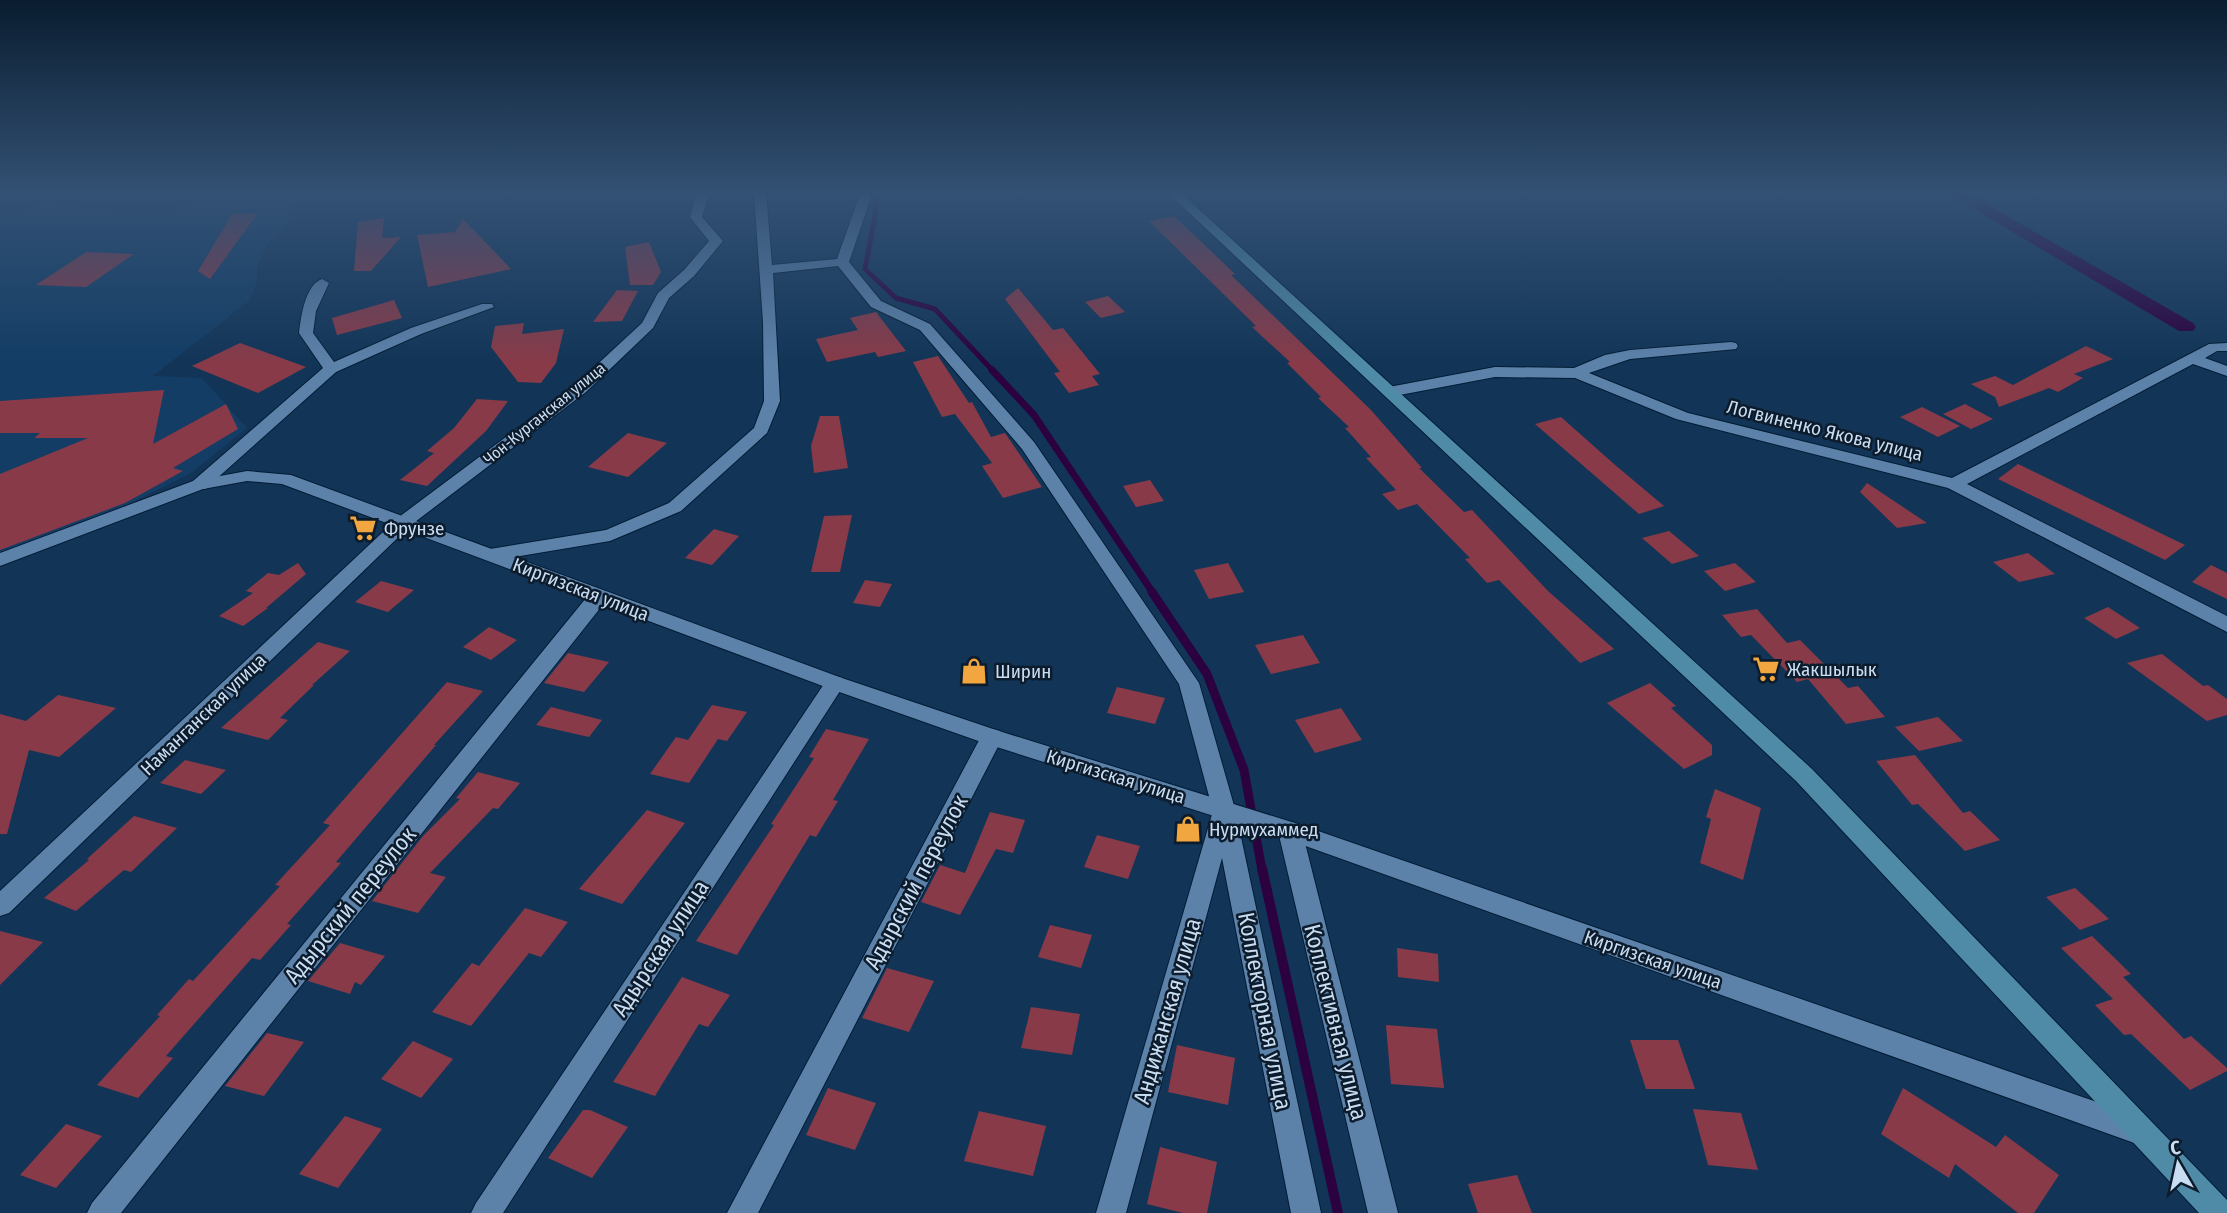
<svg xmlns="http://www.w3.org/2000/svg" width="2227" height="1213" font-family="'Fira Sans Condensed',sans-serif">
  <rect width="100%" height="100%" fill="#123557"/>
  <path fill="#133d65" d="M296 197 289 223 267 244 257 267V282L249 301 153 376 202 378 247 428 191 473 115 511 0 555V214L46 206 164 212 198 204Z"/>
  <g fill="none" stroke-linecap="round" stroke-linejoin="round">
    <path stroke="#2b023f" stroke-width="5" d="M875 193 876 210 865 269 896 298 935 309 994 372"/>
    <path stroke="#2b023f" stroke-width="7" d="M992 370 1034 415 1153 593"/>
    <path stroke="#2b023f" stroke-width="9" d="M1152 592 1207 674 1244 770 1262 870"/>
    <path stroke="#2b023f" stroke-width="10" d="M1262 868 1338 1213"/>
    <path fill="#2b023f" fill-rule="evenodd" d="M1947 193H1967L2193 323 2196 327 2193 331H2179Z"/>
  </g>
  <path fill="#883a48" d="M258 213 210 279 198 271 232 214Z
    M1174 216 1235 274 1231 275 1370 409 1422 468H1419L1464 512 1472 510 1548 591 1614 649 1580 663 1499 580 1487 583 1465 559 1470 558 1417 504 1398 510 1382 494 1396 490 1366 458 1371 457 1345 428 1349 427 1318 398 1321 397 1287 363 1290 362 1252 327 1256 326 1149 221Z
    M384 218 382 238 401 237 371 271H354L358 222Z
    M463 219 511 269 428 287 417 235 455 232Z
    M649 242 661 272 653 285H630L625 247Z
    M86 252 134 254 86 287 36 285Z
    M1018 288 1053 330 1063 328 1100 374 1092 376 1099 385 1069 393 1054 373 1060 372 1005 299Z
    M617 290 638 291 622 321 593 322Z
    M1108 296 1125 312 1101 318 1085 302Z
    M394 300 402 318 337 335 332 318Z
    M876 312 906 351 878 357 875 352 827 362 816 339 858 330 850 318Z
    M524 323 522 334 564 329 556 363 541 383 518 382 491 347 495 326Z
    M240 343 306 367 258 393 192 366Z
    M2086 346 2113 359 2074 374 2083 378 2058 392 2049 388 1999 407 1995 397 1971 384 1995 376 2013 385Z
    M938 356 969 403 972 402 991 437 1005 433 1042 487 1003 498 982 466 992 463 955 414 942 417 913 362Z
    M164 390 153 444 226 404 238 429 173 468 183 471 125 503 0 550V474L88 438H34L40 433H0V401Z
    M477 399 508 401 486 431 427 486 400 480 434 453 427 451 454 428Z
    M1965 404 1993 419 1971 429 1943 414Z
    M1922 407 1960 426 1938 437 1900 417Z
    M820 416H839L848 468 814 473 811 446Z
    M1561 417 1614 464 1664 506 1639 514 1535 424Z
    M628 433 667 443 628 477 588 467Z
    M2018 464 2053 481 2185 545 2165 560 1998 479Z
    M1150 480 1164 501 1136 507 1123 486Z
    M1867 483 1927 523 1897 528 1860 492Z
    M852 515 840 572H811L824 516Z
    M714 529 739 536 712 565 685 558Z
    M1669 531 1699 556 1672 564 1642 538Z
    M2028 553 2055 574 2019 582 1993 562Z
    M298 563 306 574 266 608H268L243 626 219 616 253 593 246 591 268 573 279 575Z
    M1228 563 1244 592 1209 599 1194 570Z
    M1735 563 1756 582 1725 591 1704 571Z
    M2211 565 2227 573V599L2192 582Z
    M865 580 892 584 880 607 853 603Z
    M381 581 414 590 388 612 355 602Z
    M2108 607 2140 628 2116 639 2084 618Z
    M1757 609 1787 643 1800 640 1848 688 1858 686 1885 717 1846 724 1808 679 1797 682 1751 635 1741 637 1722 615Z
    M489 627 517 640 491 660 463 647Z
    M1303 635 1320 663 1271 674 1255 645Z
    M318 642 350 651 312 685H314L280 718 288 720 268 740 221 728Z
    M568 653 609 662 584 692 544 683Z
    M2162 654 2203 686 2208 685 2227 699V715L2207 721 2127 663Z
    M447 682 483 691 434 745H436L336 862 341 863 287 924 291 925 260 960 252 958 166 1056 173 1058 138 1098 97 1085 160 1016 157 1015 189 979 193 981 280 886 275 885 330 825 323 823Z
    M1650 683 1676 706 1671 708 1712 745V755L1684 769 1607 703Z
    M1117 687 1165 698 1155 724 1107 713Z
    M58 695 116 708 59 757 29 750 7 834H0V714L26 721Z
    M712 705 747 712 727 741 718 739 689 783 650 774 676 737 688 740Z
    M551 707 602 720 589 737 536 725Z
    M1341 708 1362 740 1315 753 1295 720Z
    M1938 717 1963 741 1919 751 1895 727Z
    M826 729 869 739 833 800 838 801 816 837 810 835 737 955 696 941 774 825 771 824 814 758 809 757Z
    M1915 755 1963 813 1970 811 2000 840 1965 851 1918 804 1912 805 1876 761Z
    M185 760 226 770 201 794 160 783Z
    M478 772 520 783 498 809 493 808 430 873 446 877 418 913 372 901 423 836 460 799 456 798Z
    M1715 789 1761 808 1743 880 1700 863 1711 819 1706 817Z
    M647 810 685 823 622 904 579 889Z
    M990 812 1025 820 1013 853 996 849 960 915 921 902 940 865 965 873Z
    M134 816 177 828 131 872 124 870 76 911 44 898 89 860 87 859Z
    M1097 835 1140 846 1128 879 1084 867Z
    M2075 888 2109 919 2080 930 2046 897Z
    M525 908 568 922 541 957 529 953 471 1026 432 1012 472 963 479 966Z
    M1050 925 1092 935 1081 968 1038 957Z
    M0 931 43 942 0 985Z
    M2092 936 2131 974 2123 977 2184 1039 2191 1036 2227 1068V1071L2190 1090 2131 1034 2124 1035 2095 1005 2113 999 2061 948Z
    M340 943 385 956 361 985 355 982 350 994 308 981Z
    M1397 948 1438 954 1439 982 1398 977Z
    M887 968 934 981 909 1032 862 1018Z
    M682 977 730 995 708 1027 699 1024 655 1096 613 1082Z
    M1031 1007 1080 1014 1072 1055 1021 1048Z
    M1386 1025 1437 1029 1444 1088 1391 1084Z
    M267 1033 304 1042 264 1096 225 1086Z
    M1630 1040H1678L1695 1089H1646Z
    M413 1041 453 1059 421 1098 381 1079Z
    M1177 1045 1235 1058 1228 1105 1168 1092Z
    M828 1088 876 1103 855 1150 806 1135Z
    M1903 1088 1996 1147 2005 1135 2059 1175 2034 1213H2018L1955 1164 1949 1178 1881 1134Z
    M1693 1109 1741 1113 1758 1170 1708 1165Z
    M583 1110H590L628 1127 592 1178 548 1158Z
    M979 1111 1046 1126 1033 1176 964 1161Z
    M345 1116 382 1129 338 1188 299 1174Z
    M66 1124 102 1136 56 1188 20 1175Z
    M1160 1147 1217 1162 1207 1213H1183L1147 1204Z
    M1517 1175 1532 1213H1478L1468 1184Z"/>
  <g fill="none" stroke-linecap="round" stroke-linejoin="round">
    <g stroke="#021c35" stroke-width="2">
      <path id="minor" d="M697 193H709L702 217 723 241 694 276 669 298 653 328 586 392 411 525 9 913 0 916V891L399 517 574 386 642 323 658 293 684 270 709 241 690 217Z
        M754 193H766L772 265 837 259 859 197 865 193 869 194 871 197 849 262 881 301 930 324 1034 442 1199 683 1235 809 1321 1213H1291L1222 858 1126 1213H1096L1213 811 1179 684 1022 449 920 330 871 307 838 266 773 273 780 401 767 433 681 511 610 541 490 561 481 555 490 549 606 530 669 503 754 428 764 401 763 322Z
        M322 279 329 283 316 311 313 333 334 362 411 328 482 304H492L494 307 421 334 336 372 205 489H193L190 485 193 481 323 368 299 333C301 317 305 285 322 279Z
        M1731 342 1736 343 1738 346 1736 349 1630 359 1589 373 1688 413 1952 478 2209 344 2227 343V351H2217L2205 358 2227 366V376L2193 364 1967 484 2227 616V632L1948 488 1676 419 1575 378 1495 377 1389 397 1381 392 1389 387 1495 367 1574 368 1605 355 1630 350Z
        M598 591 605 592 608 597 605 602 121 1213H87L92 1203 591 592Z
        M835 676 842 678 845 683 842 688 503 1213H471L476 1203 828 678Z
        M992 729 1000 731 1003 737 758 1213H727L984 731Z
        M1290 822 1298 824 1302 831 1398 1213H1368L1278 831 1282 824Z"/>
    </g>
    <g stroke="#021c35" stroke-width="2">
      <path id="tertiary" d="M247 471 291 475 842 678 999 731 1298 824 2137 1116 2147 1120 2151 1130 2147 1140 2137 1144 1286 839 984 743 828 688 282 484 247 481 203 489 0 566V553L193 481Z"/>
    </g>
    <g stroke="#021c35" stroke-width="2">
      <path id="secondary" d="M1168 193H1181L1812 769 2227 1200V1213H2199L1796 781Z"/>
    </g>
    <use href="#minor" fill="#5d82aa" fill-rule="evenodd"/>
    <use href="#tertiary" fill="#5d82aa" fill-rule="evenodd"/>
    <use href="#secondary" fill="#4f8ba6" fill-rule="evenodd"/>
  </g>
  <linearGradient id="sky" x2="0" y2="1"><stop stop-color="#0a1d30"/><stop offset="0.53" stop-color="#335174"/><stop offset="1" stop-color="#335174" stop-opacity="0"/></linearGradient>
  <rect width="2227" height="363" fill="url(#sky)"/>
  <defs>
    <g id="supermarket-bare" transform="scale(2.1)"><path d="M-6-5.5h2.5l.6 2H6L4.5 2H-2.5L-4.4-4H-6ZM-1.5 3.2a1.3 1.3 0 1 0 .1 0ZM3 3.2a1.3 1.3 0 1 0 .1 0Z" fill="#f1a63f" stroke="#0d1c2c" stroke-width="2.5" paint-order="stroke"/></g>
    <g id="shop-bare" transform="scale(2.1)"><path d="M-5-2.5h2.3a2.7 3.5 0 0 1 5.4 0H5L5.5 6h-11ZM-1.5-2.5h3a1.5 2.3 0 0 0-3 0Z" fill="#f1a63f" stroke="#0d1c2c" stroke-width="2.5" paint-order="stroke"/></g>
  </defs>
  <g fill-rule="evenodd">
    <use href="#supermarket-bare" x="363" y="528"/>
    <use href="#supermarket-bare" x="1766" y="669"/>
    <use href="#shop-bare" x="974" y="671"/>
    <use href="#shop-bare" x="1188" y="829"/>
  </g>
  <g text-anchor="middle" stroke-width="5" stroke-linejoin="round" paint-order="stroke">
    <g font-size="16" fill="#c9ddf2" stroke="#0d1c2c">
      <text transform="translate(544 413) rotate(-39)" y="6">Чон-Курганская улица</text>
    </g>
    <g font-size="19" fill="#c9ddf2" stroke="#0d1c2c">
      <text transform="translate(1825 430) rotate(14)" y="7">Логвиненко Якова улица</text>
      <text transform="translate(581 589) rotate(21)" y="7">Киргизская улица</text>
      <text transform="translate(203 714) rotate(-44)" y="7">Наманганская улица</text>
      <text transform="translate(1116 776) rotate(17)" y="7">Киргизская улица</text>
      <text transform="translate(1653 959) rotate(19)" y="7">Киргизская улица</text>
    </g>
    <g font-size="19" fill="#c9ddf2" stroke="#0d1c2c" text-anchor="start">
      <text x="384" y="535">Фрунзе</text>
      <text x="1787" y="676">Жакшылык</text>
      <text x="995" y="678">Ширин</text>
      <text x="1209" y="836">Нурмухаммед</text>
    </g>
    <g font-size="23" fill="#c9ddf2" stroke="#0d1c2c">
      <text transform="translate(916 882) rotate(-62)" y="8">Адырский переулок</text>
      <text transform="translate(350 905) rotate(-51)" y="8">Адырский переулок</text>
      <text transform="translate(660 948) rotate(-57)" y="8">Адырская улица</text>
      <text transform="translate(1167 1011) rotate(-74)" y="8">Андижанская улица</text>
      <text transform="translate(1265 1011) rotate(79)" y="8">Коллекторная улица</text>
      <text transform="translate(1336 1022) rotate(76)" y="8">Коллективная улица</text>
    </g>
  </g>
  <g transform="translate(2178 1164) rotate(351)" stroke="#0d1c2c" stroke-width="5" paint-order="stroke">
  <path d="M0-5L12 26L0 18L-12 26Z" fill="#c9ddf2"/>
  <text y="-10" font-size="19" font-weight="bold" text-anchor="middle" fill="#c9ddf2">С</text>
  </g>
</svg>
